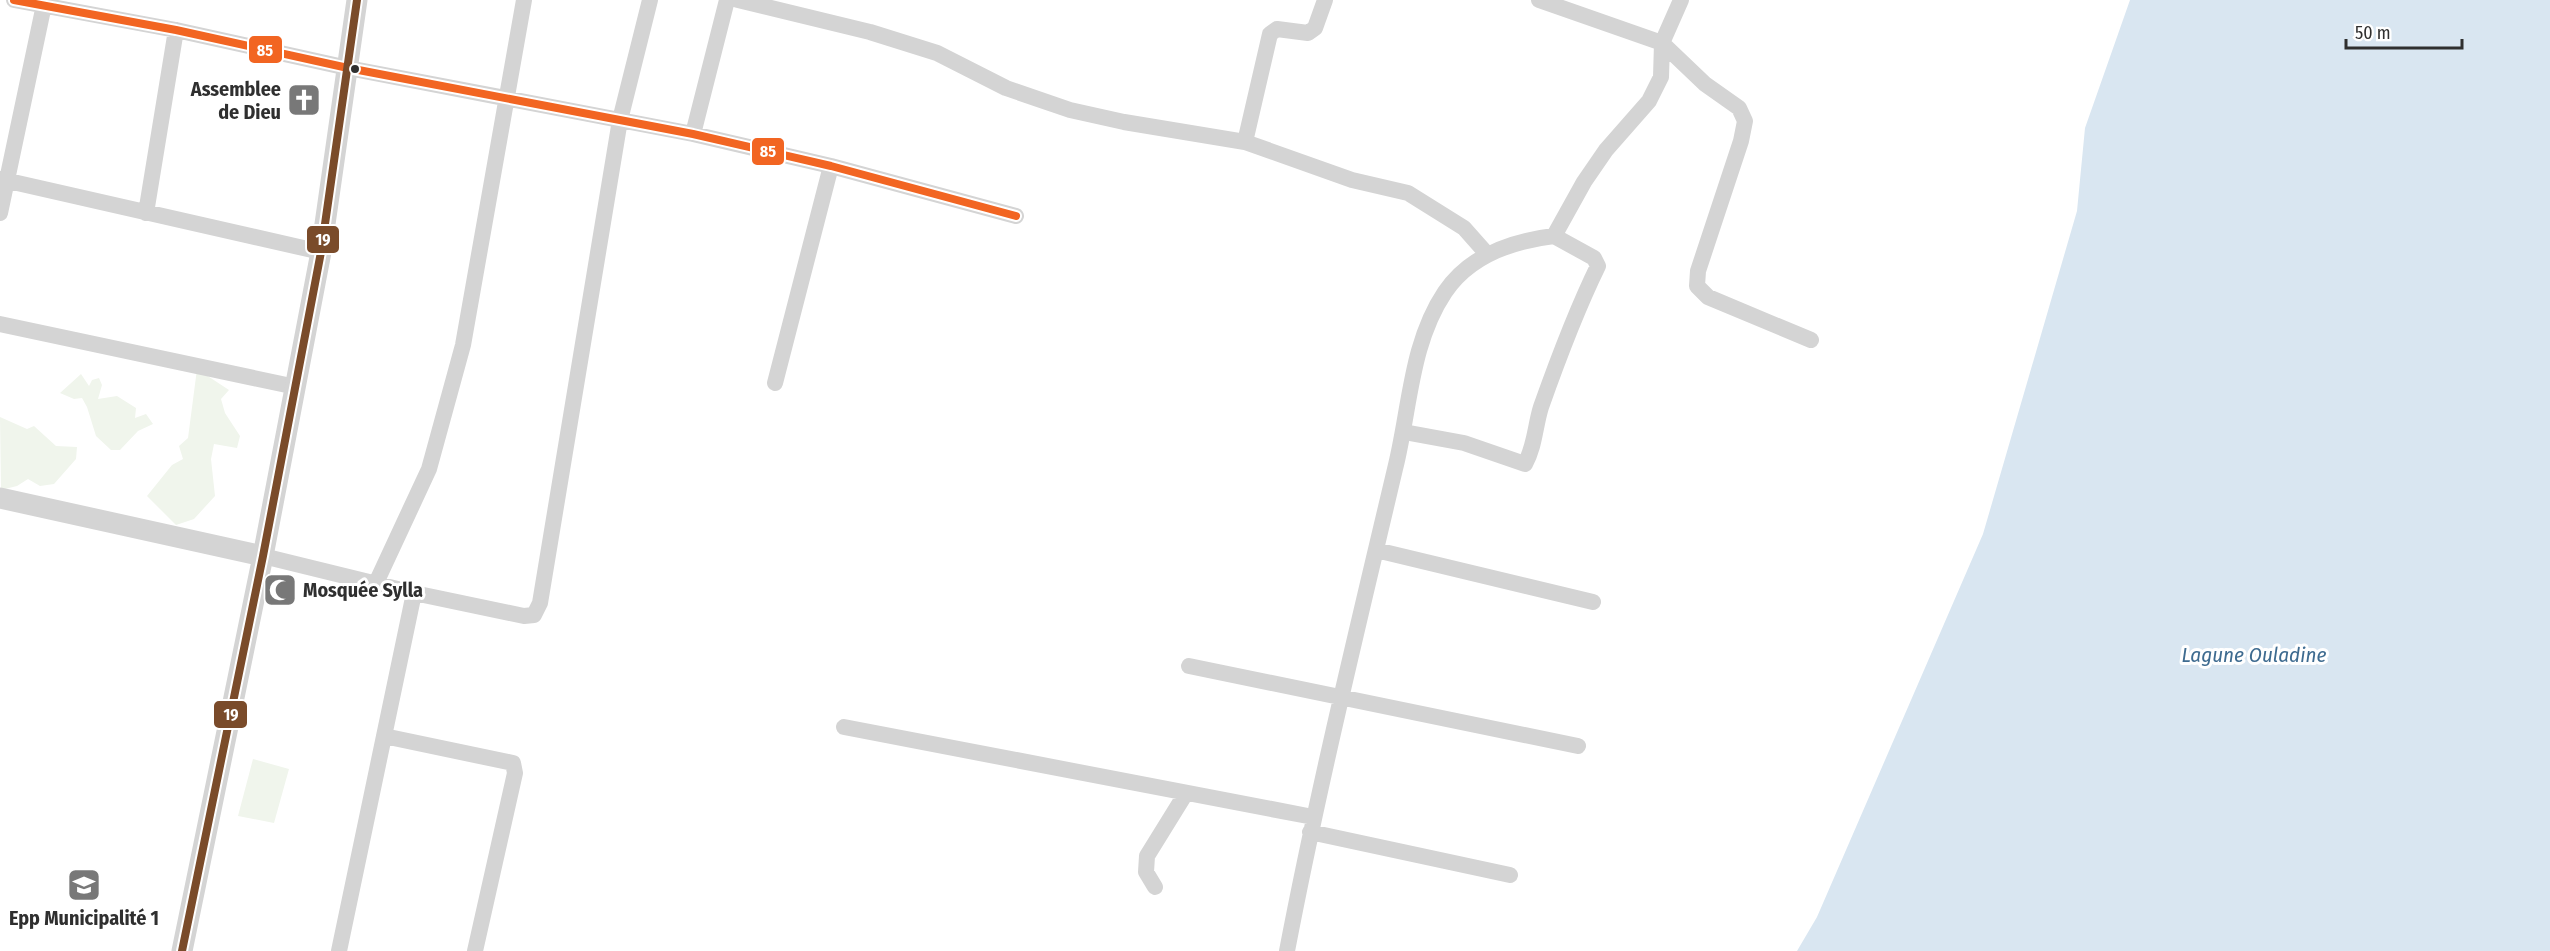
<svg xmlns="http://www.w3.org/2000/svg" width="2550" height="951" font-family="'Fira Sans Condensed',sans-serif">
  <rect width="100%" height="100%" fill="#fff"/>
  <path fill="#f0f5ec" d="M197 369 229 390 221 399 225 413 240 436 237 448 214 444 211 459 215 496 194 519 176 525 147 496 172 465 183 459 179 446 188 438Z
    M81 374 89 386 92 380 99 378 102 385 98 399 117 396 136 408 135 418 146 414 153 424 138 431 120 450H111L96 436 87 407 82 398 74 399 60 393Z
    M0 417 27 429 34 426 56 446 77 447 76 459 54 484 40 486 28 479 17 486 1 490Z
    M253 759 289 769 274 823 238 816Z"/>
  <path fill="#d9e6f1" d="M2130 0H2550V951H1797L1817 917 1983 534 2077 211 2085 128Z"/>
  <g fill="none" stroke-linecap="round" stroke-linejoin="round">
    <path stroke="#d4d4d4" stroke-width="16" d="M14 0 176 30 348 68 693 134 831 166 1016 216
      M738 0 870 32 937 53 1006 88 1070 110 1124 122 1245 142 1352 180 1408 193 1464 228 1487 254
      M1539 0 1662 43 1705 84 1739 108 1745 121 1741 141 1698 271 1697 286 1708 297 1811 340
      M693 134 727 0
      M1245 142 1270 34 1277 29 1308 33 1315 28 1325 0
      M0 179 321 252
      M0 213 45 0
      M146 213 176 30
      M0 324 296 387
      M775 383 831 166
      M1404 432 1464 443 1525 464C1535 446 1535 426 1541 407 1558 359 1576 311 1598 266L1594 258 1554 236
      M1376 550 1593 602
      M263 556 414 593 524 616 534 615 540 603 620 120 650 0
      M376 583 429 469 463 345 524 0
      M1189 666 1578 746
      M844 727 1313 817
      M384 736 513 763 515 773 475 951
      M1310 832 1510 875
      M1155 887 1146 872 1147 856 1186 793
      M339 951 414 593
      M1287 951C1318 789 1357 630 1395 469 1410 410 1410 344 1445 292 1470 255 1512 241 1554 236L1584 182 1606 150 1649 101 1661 77 1662 43 1681 0"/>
    <path stroke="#d4d4d4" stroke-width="21" d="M0 498 263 556
      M182 951 263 556 321 252 357 0"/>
    <g stroke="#fff" stroke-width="12">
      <path id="bus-1" d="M14 0 176 30 348 68 693 134 831 166 1016 216"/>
    </g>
    <g stroke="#fff" stroke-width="12">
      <path id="bus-2" d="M182 951 263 556 321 252 357 0"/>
    </g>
    <use href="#bus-1" stroke="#f26522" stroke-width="8"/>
    <use href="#bus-2" stroke="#7a4b2a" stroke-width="8"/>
  </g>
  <defs>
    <g id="church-square" transform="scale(1.725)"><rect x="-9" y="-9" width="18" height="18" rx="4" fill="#787878" stroke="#fff"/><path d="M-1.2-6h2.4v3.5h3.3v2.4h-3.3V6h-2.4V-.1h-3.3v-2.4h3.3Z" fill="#fff"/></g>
    <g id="mosque-square" transform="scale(1.725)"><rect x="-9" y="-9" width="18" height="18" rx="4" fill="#787878" stroke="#fff"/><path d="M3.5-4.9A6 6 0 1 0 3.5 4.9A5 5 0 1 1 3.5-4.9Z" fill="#fff"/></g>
    <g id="school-square" transform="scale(1.725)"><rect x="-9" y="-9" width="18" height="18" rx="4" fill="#787878" stroke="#fff"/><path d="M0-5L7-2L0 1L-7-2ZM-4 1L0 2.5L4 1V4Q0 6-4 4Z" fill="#fff"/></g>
  </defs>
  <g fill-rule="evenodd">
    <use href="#church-square" x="304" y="100"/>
    <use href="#mosque-square" x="280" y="590"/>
    <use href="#school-square" x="84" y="885"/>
  </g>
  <circle fill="#2f2f2f" stroke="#fff" stroke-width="2" cx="355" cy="69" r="5"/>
  <g text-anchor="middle" stroke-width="6" stroke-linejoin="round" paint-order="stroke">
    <g font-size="20" font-weight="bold" fill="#2f2f2f" stroke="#fff" text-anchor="end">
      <text x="281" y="96">Assemblee<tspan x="281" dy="23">de Dieu</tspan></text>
      <text x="303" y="597" text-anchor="start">Mosquée Sylla</text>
      <text x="84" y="925" text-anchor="middle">Epp Municipalité 1</text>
    </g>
    <g font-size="21" font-style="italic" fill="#3e6b90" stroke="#fff">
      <text x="2254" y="662">Lagune Ouladine</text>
    </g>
  </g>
  <g stroke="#fff" stroke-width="2">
    <rect x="248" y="35" width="35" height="29" rx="6" fill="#f26522"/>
    <rect x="751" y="137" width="34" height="29" rx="6" fill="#f26522"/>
    <rect x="306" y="225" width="34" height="29" rx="6" fill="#7a4b2a"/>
    <rect x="213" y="700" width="35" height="29" rx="6" fill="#7a4b2a"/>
  </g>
  <g font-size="16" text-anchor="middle" font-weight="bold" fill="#fff">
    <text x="265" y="56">85</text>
    <text x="768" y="157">85</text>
    <text x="323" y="245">19</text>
    <text x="231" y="720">19</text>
  </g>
  <path d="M2346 39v9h116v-9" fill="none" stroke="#2f2f2f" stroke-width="3"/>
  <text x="2355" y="39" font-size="18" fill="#2f2f2f" stroke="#ffffff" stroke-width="4.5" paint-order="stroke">50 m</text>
</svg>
